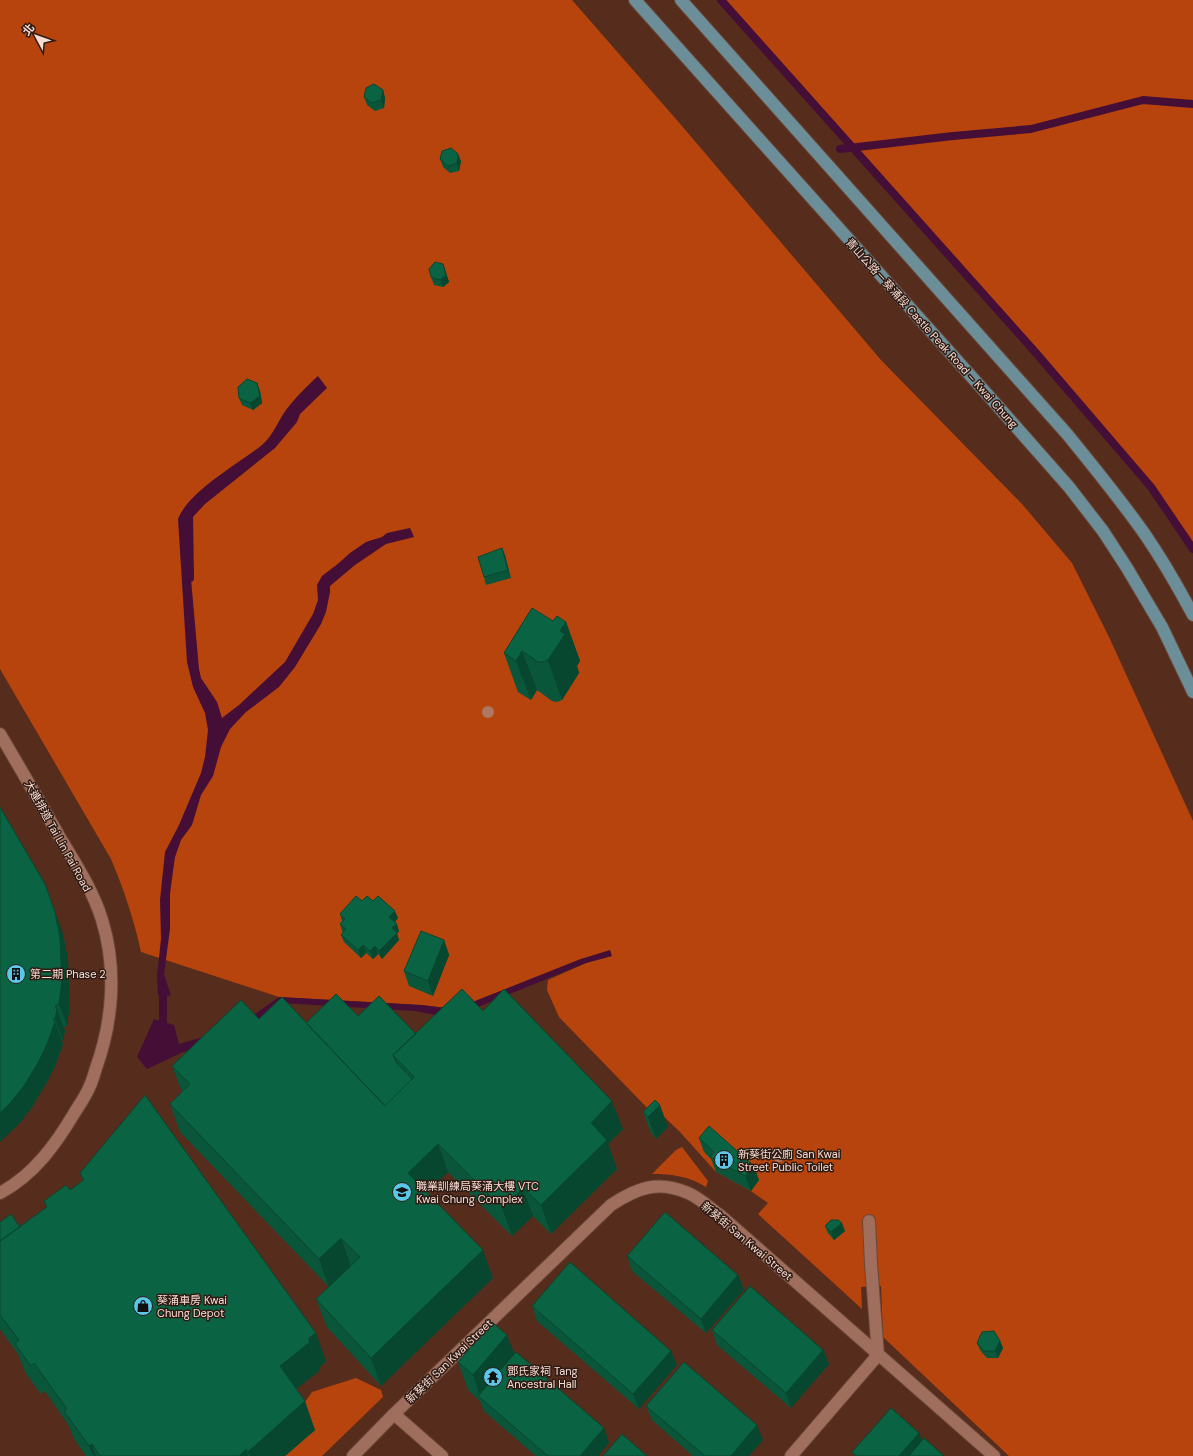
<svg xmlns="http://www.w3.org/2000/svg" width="1193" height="1456" font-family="'DM Sans','Noto Sans TC',sans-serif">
  <rect width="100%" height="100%" fill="#562c1c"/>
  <path fill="#b7440d" d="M0 0H572L682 126 881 360 1022 504 1072 563 1109 637 1193 821V1456H1009L883 1337 881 1286 861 1287 862 1309 758 1214 768 1203 751 1191 716 1172 680 1132 659 1112 655 1116 559 1017 547 990 548 980 586 963 611 956 581 959 455 1009 421 1005 279 997 141 952C134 920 124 890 111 859L0 669Z
    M721 0H1193V549L1151 487 1036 353Z
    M682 1147 708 1181 706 1187C688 1176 672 1174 652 1174L676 1150Z
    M356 1378 381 1390 383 1397 322 1456H273L271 1450 312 1392Z"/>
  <path fill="#440e36" d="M318 376 327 388 300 414 297 422 275 448 205 504 192 518 189 527 188 534 191 579 199 669 201 678 217 702 222 718 239 705 285 662 313 614 318 600 317 585 322 576 339 563 350 553 366 542 382 537 387 533 410 528 414 537 386 544 355 565 330 586V592L326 612 321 624 295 667 279 687 246 712 230 729 221 747 213 776 201 795 192 825 181 840 175 857 173 871 170 894V929L164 974 171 996 158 995 157 976 161 939 160 900 165 852 179 825 201 773 205 757 208 730 205 713 193 687 187 662 178 519C189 491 238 464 262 445 273 436 278 421 286 410 296 397 306 387 318 376Z
    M610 950 612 956 586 963 451 1018 415 1011 282 1003 240 1033 181 1053 147 1069 137 1057 154 1019 174 1025 179 1044 237 1027 279 997 421 1005 455 1009 581 959Z"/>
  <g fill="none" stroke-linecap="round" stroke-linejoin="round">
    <path stroke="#440e36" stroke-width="8" d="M721 0 1036 353 1151 487 1193 549
      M840 149 953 136 1031 129 1143 100 1193 104
      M189 515 190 578
      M163 1032V986"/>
    <g stroke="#6b4739" stroke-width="14">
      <path id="lane" d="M869 1221 871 1264 878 1355"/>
    </g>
    <g stroke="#6b4739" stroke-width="14">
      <path id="street" d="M394 1414 442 1456
        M353 1456 394 1414 611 1205C637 1188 657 1180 688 1193 700 1198 711 1209 721 1216L994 1456
        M791 1456 878 1355"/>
    </g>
    <g stroke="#6b4739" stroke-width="14">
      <path id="secondary" d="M0 734C20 768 40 802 59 836 75 863 93 890 102 920 117 968 113 1021 96 1068 94 1075 92 1082 89 1088 85 1097 80 1104 75 1112 56 1144 34 1175 0 1193"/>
    </g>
    <g stroke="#6b4739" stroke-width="14">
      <path id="primary" d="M635 0 995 403 1069 487 1103 531 1127 568 1162 627 1193 692
        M681 0 1067 434C1093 466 1120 499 1144 533 1162 559 1178 587 1193 615"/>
    </g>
    <use href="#lane" stroke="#9f6e5c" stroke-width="12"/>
    <use href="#street" stroke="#9f6e5c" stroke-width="12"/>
    <use href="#secondary" stroke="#9f6e5c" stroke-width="12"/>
    <use href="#primary" stroke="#6b8e98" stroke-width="12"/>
  </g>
  <g fill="#ac7865">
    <circle cx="488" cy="712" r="6"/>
    <circle cx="779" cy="1156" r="6"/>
  </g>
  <path fill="#09563a" d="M383 90 385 98 384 108 375 111 367 105 364 97Z
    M440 159 461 161 459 171 450 173 443 167Z
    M443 264 449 282 443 287 434 285 431 277Z
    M257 383 260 391 262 403 253 410 242 405 239 398Z
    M502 548 511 578 486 585 484 577Z
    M553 621 566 622 580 661 577 666 579 673 562 700 557 702 552 701 537 690 531 700 518 692 504 653Z
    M362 901H373L398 918 395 922 399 931 397 934 399 940 382 959 378 954 373 959 366 953 361 958 344 942 341 935 343 932 342 931 340 924 342 921 340 914Z
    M63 934 68 960 70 1002 67 1026 64 1027 65 1031 63 1040 61 1041 63 1044 55 1066 47 1082 32 1107 20 1123Z
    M444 940 449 955 433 996 409 986 404 971Z
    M483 1011 623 1129 608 1144 617 1169 551 1234 533 1216 512 1236 448 1172 427 1192 493 1278 381 1386 327 1327 316 1299 329 1287 180 1132 170 1104 182 1092 172 1066 259 1019 306 1023 358 1016 416 1034Z
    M643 1112 668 1127 656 1139 651 1133Z
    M699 1138 759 1180 751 1191 716 1172 711 1159 704 1152Z
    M80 1173 326 1361 320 1367 319 1371 296 1389 315 1430 285 1456H86L74 1439 69 1426 45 1391 41 1394 25 1372 18 1354 0 1329V1222L20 1227 46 1208 44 1201 70 1190 83 1181Z
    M825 1226 845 1231 834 1240 828 1233Z
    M627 1256 738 1275 744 1290 706 1333 632 1271Z
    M532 1306 671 1351 677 1365 639 1409 537 1321Z
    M712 1330 823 1350 829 1364 791 1408 717 1345Z
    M507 1335 514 1355 604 1428 609 1443 598 1456H536L484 1411 480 1401 468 1390 458 1362Z
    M1000 1341 1003 1348 998 1358H987L980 1350 977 1343Z
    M646 1406 763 1440 749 1456H693L652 1420Z
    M922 1441 944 1456H854L852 1452Z"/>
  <path fill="#07462f" d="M383 90 385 98 384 108 381 100Z
    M458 154 461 161 459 171 457 163Z
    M443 264 449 282 443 287 440 280Z
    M257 383 260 391 262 403 253 410 250 403Z
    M502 548 505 555 511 578 508 570Z
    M566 622 580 661 577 666 579 673 562 700 548 660 560 631Z
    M522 651 537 690 531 700 516 661Z
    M45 884 63 934 68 960 70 1002 67 1026 59 1004Z
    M395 911 398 918 392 925 389 917Z
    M397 924 399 931 397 934 399 940 382 959 379 951 392 928Z
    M444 940 449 955 433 996 428 981Z
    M363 945 366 953 361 958 358 950Z
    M375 946 378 954 373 959 370 951Z
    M57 1009 65 1031 63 1040 55 1019Z
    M55 1022 63 1044 55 1066 47 1082 32 1107 20 1123 0 1142V1113Z
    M612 1101 623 1129 608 1144 617 1169 551 1234 541 1205 591 1123Z
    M660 1105 668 1127 656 1139 648 1117Z
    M438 1144 448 1172 418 1201 408 1173Z
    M754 1166 759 1180 751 1191 745 1176Z
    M523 1188 533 1216 512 1236 502 1208Z
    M842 1223 845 1231 834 1240 831 1232Z
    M341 1238 351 1267 329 1287 319 1259Z
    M483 1250 493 1278 381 1386 371 1358Z
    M738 1275 744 1290 706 1333 701 1319Z
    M316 1333 326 1361 320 1367 319 1371 290 1394 280 1366Z
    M507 1335 518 1363 481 1399 473 1375Z
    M1000 1341 1003 1348 998 1358 995 1351Z
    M823 1350 829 1364 791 1408 786 1393Z
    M671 1351 677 1365 639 1409 633 1394Z
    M305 1401 315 1430 285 1456H250L248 1452Z
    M757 1425 763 1440 749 1456H731Z
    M604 1428 609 1443 598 1456H580Z
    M919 1433 925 1447 917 1456H899Z
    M92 1444 96 1456H93L89 1446Z
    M246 1449 248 1456H239Z"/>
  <path fill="#0a6443" stroke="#07462f" d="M374 84 383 90 381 100 372 103 364 97 366 88Z
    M451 148 458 154 457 163 448 166 440 159 442 151Z
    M435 262 443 264 446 275 440 280 431 277 429 269Z
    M247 379 257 383 260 396 250 403 239 398 238 387Z
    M502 548 508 570 484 577 478 557Z
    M532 608 553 621 557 616 566 622 560 631 565 634 548 660 543 662H538L522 651 516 661 504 653Z
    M0 807 45 884 55 912 60 938 62 981 59 1004 55 1006 57 1009 55 1019H53L55 1022 47 1044 39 1061 24 1086 12 1101 0 1113Z
    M356 896 362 901 367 896 373 901 378 896 395 911 389 917 397 924 392 928 397 933 379 951 375 946 370 951 363 945 358 950 341 935 346 929 340 924 345 919 340 914Z
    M421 931 444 940 428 981 404 971Z
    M462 989 483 1011 504 989 612 1101 591 1123 607 1140 541 1205 523 1188 502 1208 438 1144 408 1173 483 1250 371 1358 316 1299 360 1257 341 1238 319 1259 170 1104 190 1084 172 1066 241 1000 259 1019 282 997 385 1106 414 1077 393 1055Z
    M336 994 358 1016 379 996 416 1034 393 1055 396 1062 412 1079 385 1106 306 1023Z
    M145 1095 316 1333 309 1338V1343L280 1366 305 1401 248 1452 246 1449 239 1456H100L92 1444 89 1446 64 1411 67 1409 34 1363 31 1366 15 1344 19 1340 0 1315V1241L47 1207 44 1201 66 1185 70 1190 84 1180 80 1173Z
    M655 1100 660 1105 648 1117 643 1112Z
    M709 1126 754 1166 745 1176 710 1157 714 1152 699 1138Z
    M665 1212 738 1275 701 1319 627 1256Z
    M11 1214 20 1227 0 1241V1222Z
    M831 1220H838L842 1223 831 1232 825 1226Z
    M570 1262 671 1351 633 1394 532 1306Z
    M750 1286 823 1350 786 1393 712 1330Z
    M492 1322 507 1335 473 1375 458 1362Z
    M994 1331 1000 1341 995 1351H984L977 1343 982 1332Z
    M516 1352 604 1428 580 1456H548L478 1396Z
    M684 1362 757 1425 731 1456H705L646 1406Z
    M891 1408 919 1433 899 1456H857L852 1452Z
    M622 1434 647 1456H603Z
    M924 1438 944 1456H909Z"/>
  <defs>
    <g id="building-disc" transform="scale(1)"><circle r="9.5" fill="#5cc7e8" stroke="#2e1b14"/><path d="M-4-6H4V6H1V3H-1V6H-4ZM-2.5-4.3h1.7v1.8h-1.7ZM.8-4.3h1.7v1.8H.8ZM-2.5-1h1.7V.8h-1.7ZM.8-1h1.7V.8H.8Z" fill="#111"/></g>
    <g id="university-disc" transform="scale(1)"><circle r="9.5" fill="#5cc7e8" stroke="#2e1b14"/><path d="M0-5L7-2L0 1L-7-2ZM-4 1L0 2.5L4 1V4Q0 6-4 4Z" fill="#111"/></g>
    <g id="shop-disc" transform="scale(1)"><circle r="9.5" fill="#5cc7e8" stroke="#2e1b14"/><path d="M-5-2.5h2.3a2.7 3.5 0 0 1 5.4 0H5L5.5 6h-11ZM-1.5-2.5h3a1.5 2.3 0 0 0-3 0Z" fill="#111"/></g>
    <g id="temple-disc" transform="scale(1)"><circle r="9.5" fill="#5cc7e8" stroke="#2e1b14"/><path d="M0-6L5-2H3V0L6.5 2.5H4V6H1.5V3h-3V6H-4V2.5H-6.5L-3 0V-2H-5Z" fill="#111"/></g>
  </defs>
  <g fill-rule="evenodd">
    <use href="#building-disc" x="16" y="974"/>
    <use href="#building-disc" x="724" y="1160"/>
    <use href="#university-disc" x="402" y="1192"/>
    <use href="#shop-disc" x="143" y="1306"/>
    <use href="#temple-disc" x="493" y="1377"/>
  </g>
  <g text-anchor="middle" stroke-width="3" stroke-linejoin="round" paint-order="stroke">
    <g font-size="11" fill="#f8dcd2" stroke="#2e1b14">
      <text transform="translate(932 333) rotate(48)" y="4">青山公路－葵涌段 Castle Peak Road – Kwai Chung</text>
      <text transform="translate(58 836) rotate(61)" y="4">大連排道 Tai Lin Pai Road</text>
      <text transform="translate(747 1241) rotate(40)" y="4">新葵街 San Kwai Street</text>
      <text transform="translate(449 1361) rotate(-44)" y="4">新葵街 San Kwai Street</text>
    </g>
    <g font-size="11" fill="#f8dcd2" stroke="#2e1b14" text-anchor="start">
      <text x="30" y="978">第二期 Phase 2</text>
      <text x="738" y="1158">新葵街公廁 San Kwai<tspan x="738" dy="13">Street Public Toilet</tspan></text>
      <text x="416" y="1190">職業訓練局葵涌大樓 VTC<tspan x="416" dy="13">Kwai Chung Complex</tspan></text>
      <text x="157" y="1304">葵涌車房 Kwai<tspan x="157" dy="13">Chung Depot</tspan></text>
      <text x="507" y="1375">鄧氏家祠 Tang<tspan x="507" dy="13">Ancestral Hall</tspan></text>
    </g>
  </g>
  <g transform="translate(36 36) rotate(311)" stroke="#2e1b14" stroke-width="3" paint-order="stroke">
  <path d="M0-3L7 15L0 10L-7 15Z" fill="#f8dcd2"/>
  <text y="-6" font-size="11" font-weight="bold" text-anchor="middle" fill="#f8dcd2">北</text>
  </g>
</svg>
